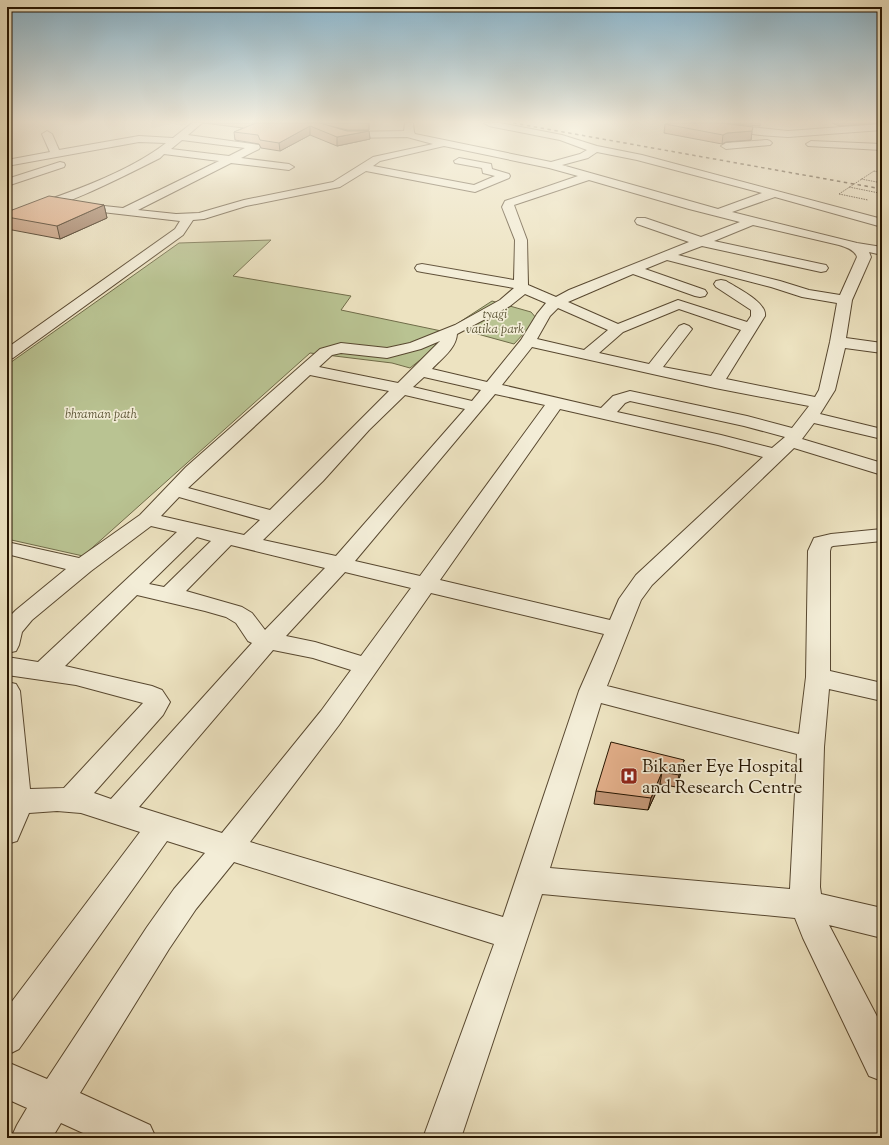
<svg xmlns="http://www.w3.org/2000/svg" width="889" height="1145" font-family="'Sorts Mill Goudy',serif">
  <rect width="100%" height="100%" fill="#ede3c1"/>
  <filter id="stains"><feTurbulence type="fractalNoise" baseFrequency=".005" numOctaves="4"/><feColorMatrix values="0 0 0 0 .2 0 0 0 0 .09 0 0 0 0 .02 0 0 0 .5 -.17"/></filter>
  <radialGradient id="worn" r=".72"><stop offset=".6" stop-color="#630" stop-opacity="0"/><stop offset="1" stop-color="#630" stop-opacity=".3"/></radialGradient>
  <path fill="#b9c392" stroke="#706c49" d="M271 240 233 276 351 296 341 310 451 333 449 337 410 368 392 363 310 353 83 556 7 539V365L179 243Z
    M492 301 531 312 537 319 514 344 452 327Z"/>
  <g fill="none" stroke-linecap="round" stroke-linejoin="round">
    <g stroke="#584830" stroke-width="2">
      <path id="minor" d="M192 123H202L188 135 259 145 260 147 259 149 241 158 289 164 294 167 289 170 231 163 138 210 176 214 199 213 244 200 333 182 373 157 433 144 407 137 348 138 308 125 307 123H318L348 132 404 131 405 123H413L414 132 415 134 551 162 580 154 587 150 560 140 489 126 484 123H500L562 135 597 146 642 155 882 219V227L775 197 732 212 857 243 882 247V255L869 252 871 257 852 300 846 338 882 343V353L845 348 835 390 820 414 882 429V439L814 423 802 439 882 463V475L794 448 652 585 641 600 607 686 799 734 806 677 808 551 814 538 831 534 882 529V541L833 546 831 547 830 551V671L882 683V701L829 689 824 747 820 887 821 894 882 908V938L829 925 882 1026V1081L869 1076 803 938 795 918 542 894 461 1138H423L494 944 234 862 196 909 169 949 80 1093 150 1125 156 1138H94L61 1123 52 1138H11L17 1125 27 1108 7 1099V1062L47 1079 147 927 174 889 205 853 167 841 19 1049 7 1055V1008L140 832 81 813 57 811 29 813 17 841 7 844V682L16 684 20 691 30 789 64 788 143 703 76 685 7 675V657L38 662 177 532 151 526 91 571 32 620 22 632 19 645 16 651 7 653V619L16 610 66 569 7 554V542L79 558 140 515 186 467 320 349 341 343 387 348 410 343 455 325 500 300 514 288 422 272 417 271 415 268 417 265 422 264 514 280 515 240 502 207 505 201 578 176 549 168 444 146 380 161 373 166 474 185 495 176 483 173 482 168 455 163 454 161 459 158 491 164 492 169 509 174 510 176 509 178 475 192 366 171 340 187 246 206 204 219 193 220 183 235 13 358 7 360V348L175 229 180 221 76 209 72 208 70 206 72 204 76 203 123 208 219 161 164 154 160 158C111 183 60 208 7 222V214C57 197 125 175 166 143L139 142 7 166V160L50 152 42 134 47 131 52 134 59 150 139 136 173 138ZM182 140 245 148 229 156 171 149ZM597 152 637 160 762 193 718 209 562 165 588 158ZM589 180 689 209 740 222 701 237 645 218H637L635 221 637 224 689 242 569 290 556 297 528 285 527 240 514 205ZM753 225 839 245C846 247 855 250 857 257L840 295 809 290 780 281 678 255 702 246 821 272 826 271 828 268 826 265 821 264 714 241ZM667 260 771 287 802 297 837 303 830 342 819 390 815 397 726 379 765 316C767 302 737 288 726 281L721 280 716 281 714 284 716 287 751 310V316L747 322 678 300 618 324 568 302 633 274 695 296 700 297 705 296 707 293 705 290 645 269ZM525 294 546 303 537 314 521 340 487 382 432 369C441 359 456 349 457 334L510 306ZM558 308 608 330 584 350 537 339 550 316ZM679 309 741 330 711 376 663 367 692 329 689 326 684 324 679 326 649 364 599 353 623 332ZM440 341 398 383 319 367 332 355 341 353 387 358 421 349ZM532 347 715 388 809 406 792 428 747 416 630 391 613 396 601 408 502 385ZM310 375 389 391 270 510 188 488ZM424 377 481 390 472 401 413 387ZM495 394 545 405 420 576 355 561ZM405 395 465 409 336 556 263 540 323 481 369 430ZM630 401 744 426 785 437 772 448 721 435 617 412 625 403ZM560 409 718 445 763 457 636 575 619 599 610 620 440 580ZM179 497 260 520 244 535 161 516ZM197 537 211 541 164 587 149 584ZM231 545 325 568 265 630 252 613 242 607 186 591ZM345 572 411 588 361 656 315 642 286 636ZM431 593 604 634 579 691 503 917 250 842 339 725ZM137 595 205 611 226 617 236 623 248 641 252 643 111 799 94 793 163 715 170 702 162 690 152 686 65 666ZM273 650 313 658 351 670 321 711 222 833 139 807ZM601 703 797 754 790 889 550 868Z
        M690 123H712L788 131 882 124V130L788 137 760 135 695 126Z
        M767 140 770 141 772 143 770 145 726 149 721 146 726 143Z
        M811 141 882 144V150L808 146 806 144Z
        M60 162 64 163 65 165 64 167 7 186V179Z"/>
    </g>
    <path stroke="#261500" stroke-width="1" stroke-dasharray="1.5 1" stroke-linecap="butt" d="M874 171 882 173
      M861 179 882 183
      M849 187 879 193
      M839 194 868 200"/>
    <use href="#minor" fill="#f3edd7" fill-rule="evenodd"/>
    <path stroke="#261500" stroke-width="1.5" stroke-dasharray="3.5 3.5" stroke-linecap="butt" d="M513 123 882 189"/>
    <path stroke="#261500" stroke-width="1" stroke-dasharray="1.5 1" stroke-linecap="butt" d="M839 194 874 171"/>
  </g>
  <path fill="#c29676" stroke="#261500" d="M204 123H203H369V130H348L329 126 347 131H369L370 139 337 146 310 135 280 151 261 148 259 144 235 140 234 132 243 128Z
    M722 123H760V126Z
    M832 123H882L839 126Z
    M665 124 752 131 751 140 726 142 722 144 664 133Z
    M882 124V135L878 132 880 125Z
    M104 205 107 218 60 239 7 229V212Z
    M684 760 681 773 676 787 660 784 648 810 594 804 596 791Z"/>
  <path fill="#9e7a60" stroke="#261500" d="M839 123H882L839 126Z
    M310 126V135L280 151 279 143Z
    M369 131 370 139 337 146V137Z
    M752 131 751 140 726 142 722 144 723 135 727 133Z
    M104 205 107 218 60 239 57 226Z
    M684 760 681 773 676 787 679 775Z
    M662 772 660 784 648 810 651 798Z"/>
  <path fill="#e2ae89" stroke="#261500" d="M256 123H320L347 131H369L337 137 310 126 279 143 260 140 258 135 234 132Z
    M669 123H721L753 127 752 131 727 133 723 135 665 124Z
    M49 196 104 205 57 226 7 217V212Z
    M611 742 684 760 679 775 662 772 651 798 596 791Z"/>
  <linearGradient id="sky" x2="0" y2="1"><stop stop-color="#89b8d2"/><stop offset="0.43" stop-color="#f7f2e3"/><stop offset="1" stop-color="#f7f2e3" stop-opacity="0"/></linearGradient>
  <rect width="889" height="283" fill="url(#sky)"/>
  <defs>
    <g id="hospital-square" transform="scale(0.9)"><rect x="-9" y="-9" width="18" height="18" rx="4" fill="#8f2418" stroke="#f3edd7"/><path d="M-5-5h3v3.5h4V-5h3V5h-3V1.5h-4V5h-3Z" fill="#fff"/></g>
  </defs>
  <g fill-rule="evenodd">
    <use href="#hospital-square" x="629" y="776"/>
  </g>
  <g text-anchor="middle" stroke-width="3.5" stroke-linejoin="round" paint-order="stroke">
    <g font-size="13" font-style="italic" fill="#595233" stroke="#f3edd7">
      <text x="495" y="318">tyagi<tspan x="495" dy="15">vatika park</tspan></text>
      <text x="101" y="418">bhraman path</text>
    </g>
    <g font-size="18" fill="#261500" stroke="#f3edd7" text-anchor="start">
      <text x="642" y="772">Bikaner Eye Hospital<tspan x="642" dy="21">and Research Centre</tspan></text>
    </g>
  </g>
  <rect width="889" height="1145" fill="none" stroke="#ede3c1" stroke-width="24"/>
  <rect x="8" y="8" width="873" height="1129" fill="none" stroke="#261500" stroke-width="2"/>
  <rect x="12" y="12" width="865" height="1121" fill="none" stroke="#261500"/>
  <rect width="100%" height="100%" filter="url(#stains)"/>
  <rect width="100%" height="100%" fill="url(#worn)"/>
</svg>
